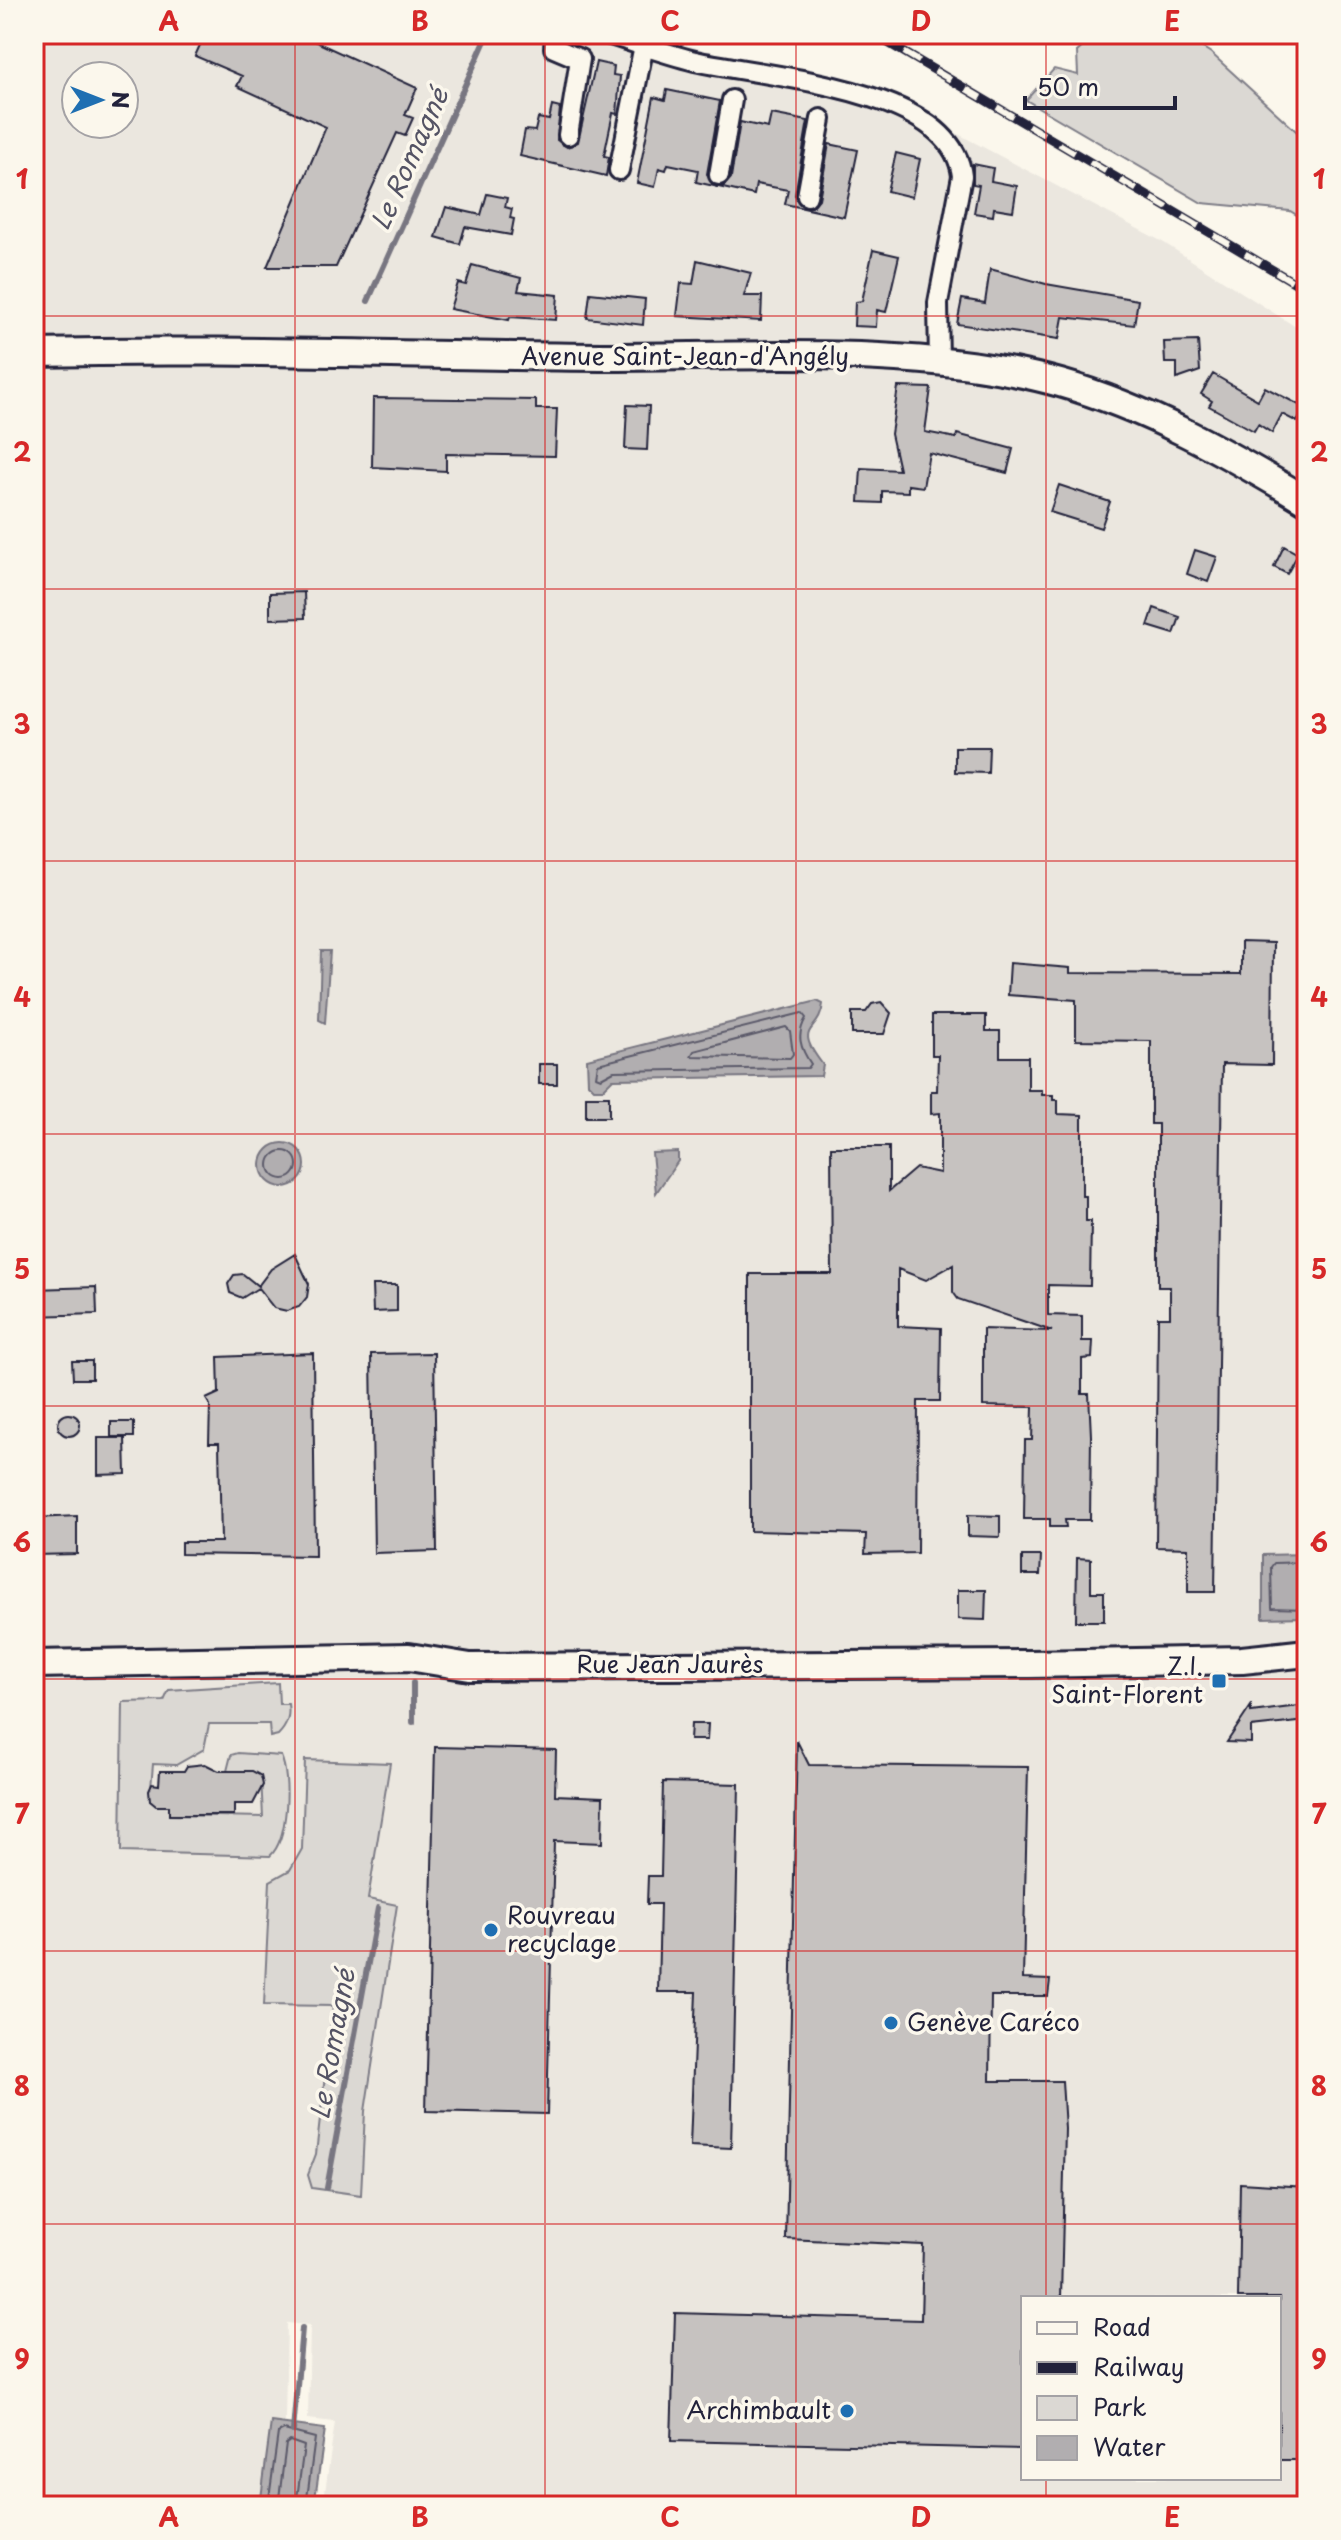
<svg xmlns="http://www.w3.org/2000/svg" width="1341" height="2540" font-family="'Playpen Sans',sans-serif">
  <rect width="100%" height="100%" fill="#fbf7ec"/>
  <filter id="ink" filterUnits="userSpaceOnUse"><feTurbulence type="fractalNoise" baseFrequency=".0125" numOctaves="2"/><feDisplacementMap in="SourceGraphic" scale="16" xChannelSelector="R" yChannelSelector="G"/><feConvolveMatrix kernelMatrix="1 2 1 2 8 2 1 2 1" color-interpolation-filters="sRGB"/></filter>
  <g filter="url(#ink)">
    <path fill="#ebe7df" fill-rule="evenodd" d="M34 34H643L735 58 826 72 884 95 1161 241 1307 334V2506H323L335 2422 308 2419 310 2325 287 2323 285 2422H271L260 2506H34ZM76 76H124V124H76ZM1023 2298H1279V2478H1023Z"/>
    <path fill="#dbd8d3" stroke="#7e7d87" stroke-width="2" d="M1097 34H1181L1211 53 1307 141V221L1290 211 1202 203 1026 100 1054 69 1078 75 1077 52Z
      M278 1683 279 1704H288C290 1717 287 1726 278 1735L270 1737 269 1724H209L204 1749 176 1765 153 1764 150 1801 169 1806V1815L263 1817 261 1776 252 1771H227L231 1755 238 1753 281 1756C291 1779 288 1840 270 1856L121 1852 123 1702 164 1701 169 1690Z
      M305 1760 390 1763 368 1899 397 1905 365 2111 361 2195 312 2188 308 2175 316 2154 333 2006 264 2005 270 1881 290 1870 302 1849Z"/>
    <path fill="#b1aeb0" stroke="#787681" stroke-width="2" d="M321 951H330L325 1023 319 1020Z
      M817 1001 823 1004C820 1035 791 1024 823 1065L821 1076 613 1079 603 1089H594L588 1083 587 1059Z
      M261 1165a22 22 0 1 1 44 0a22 22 0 1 1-44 0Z
      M678 1152V1161L656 1193 652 1153Z
      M1307 1554V1617L1263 1618V1555Z
      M271 2422 325 2429 314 2506H260Z"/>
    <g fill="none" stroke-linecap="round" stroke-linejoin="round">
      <path stroke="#5b5a6a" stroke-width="2" d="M802 1013 806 1018C796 1035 800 1048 811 1064L808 1068 614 1071 601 1078 596 1076 598 1064Z
        M786 1027 790 1031 793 1054 790 1058 691 1056 694 1051Z
        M269 1165a14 14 0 1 1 28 0a14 14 0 1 1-28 0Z
        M1307 1562 1274 1563 1271 1567 1272 1608 1307 1609
        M268 2506 278 2433 284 2430 315 2438 306 2506
        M278 2506 286 2444 290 2441 304 2446 296 2506"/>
      <path stroke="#787681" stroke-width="6" d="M368 301 488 34
        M413 1722V1683
        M327 2188 378 1908
        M293 2431 302 2328"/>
    </g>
    <path fill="#c6c2c0" stroke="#22223b" stroke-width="2" d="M205 34H299L417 88 405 115 413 118 405 136 397 133 336 267H267L326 127 237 86 242 76 195 56Z
      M596 62 614 66 613 75 620 76 617 114 613 113 604 156 609 157 606 176 520 156 525 130 535 131 538 118 549 120 552 106 560 108 557 140 567 147 578 142Z
      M667 90 720 101 707 174 716 187 724 186 731 178 740 122 768 128 771 114 808 121 795 195 804 208 812 207 819 199 829 144 858 150 844 217 785 204 788 190 756 184 754 195 696 182 698 170 668 164 666 170 659 168 655 187 637 183 654 97 665 100Z
      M896 153 920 159 912 197 887 191Z
      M973 164 993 168 991 181 1017 186 1013 211 994 208 993 216 974 213 979 185 973 184Z
      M487 194 507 198 505 207 512 209 510 218 514 219 511 235 465 227 460 244 436 237 446 207 481 215Z
      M873 250 899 256 886 312 877 310 876 327 854 326 855 302 862 301Z
      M697 260 751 273 744 296H762L761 321 677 316 681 283 693 284Z
      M472 265 521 278 518 291 558 295 556 320 510 317 509 320 450 309 458 283 466 285Z
      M990 269 1046 284 1138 300 1134 325 1063 317 1059 339 957 324 962 299 985 303Z
      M590 293 645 299 643 325 587 318Z
      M1198 341 1200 371 1177 379V363H1165L1164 342Z
      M1213 374 1258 400 1265 387 1305 408 1297 422 1282 414 1272 433 1258 424 1254 431 1209 406 1212 401 1201 394Z
      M898 387 931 388 925 432 956 438 957 434 1013 449 1007 473 929 453 923 487 908 485V492L882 491V503L859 502 861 468 899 470 891 434Z
      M373 398 536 400V409H557L555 456 446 454V471L372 467Z
      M627 405 649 406 647 450 625 449Z
      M1059 485 1110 502 1101 528 1050 512Z
      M1284 546 1298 554 1287 574 1274 567Z
      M1195 550 1217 557 1208 582 1187 574Z
      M304 592 305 618 270 619V593Z
      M1154 608 1180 617 1174 634 1148 626Z
      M955 747H989L988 773 955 772Z
      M1241 942 1273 943 1272 1065 1222 1064 1215 1592H1188V1548L1156 1547 1158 1317H1170V1287H1158V1124H1151V1041L1076 1040V1000L1008 995 1010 963 1070 968V973L1241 974Z
      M881 1002 891 1013 884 1034H852V1012H866L872 1004Z
      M932 1015H986V1031H1000V1057H1028V1090H1042V1095H1053V1100H1058V1114L1082 1115V1196H1086V1221H1091L1090 1286 1048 1285V1315L1082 1316V1341H1093L1092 1358 1082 1359V1394H1089L1091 1436 1090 1520H1065L1066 1527H1050V1519H1024L1025 1440H1032L1033 1407 983 1406V1329L1052 1331 958 1299 953 1292V1265L926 1280 898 1269V1326L941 1328 940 1401H918L917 1553 865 1554 866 1534 750 1531V1274H832L831 1147H889V1191L916 1168 940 1173V1113L931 1114V1091H937L938 1055H932Z
      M539 1064H557V1084H539Z
      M586 1096H609V1117H586Z
      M295 1254 309 1284 307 1297 299 1307 287 1311 274 1308 258 1288 242 1298 230 1293 228 1284 234 1275 243 1274 258 1286 271 1269Z
      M372 1285H397V1311L373 1312Z
      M96 1287 97 1314 34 1316V1289Z
      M313 1353 315 1556 181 1554V1542H221L219 1443H209L210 1405 206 1399 219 1393 218 1357Z
      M434 1353 437 1551 374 1553 371 1354Z
      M72 1361H92V1379H73Z
      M58 1425a11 11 0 1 1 22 0a11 11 0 1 1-22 0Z
      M111 1422H134V1437H111Z
      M98 1438H125L126 1474 98 1475Z
      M968 1515 1000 1516V1537L968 1536Z
      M77 1516V1554L34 1555V1518Z
      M1022 1556H1041L1040 1575H1022Z
      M1077 1558 1091 1559V1592H1104V1621H1076Z
      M958 1590H986L985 1620 958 1619Z
      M1307 1705V1721L1251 1727V1743L1227 1742 1251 1706V1712Z
      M691 1724H708L707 1740H690Z
      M797 1741 809 1765 1028 1767 1023 1979 1050 1980 1048 1996H991L990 2081H1062L1065 2129 1061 2298H1023V2449L671 2441 675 2313 921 2320 923 2245 786 2239Z
      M435 1747 556 1750 555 1795 603 1797 602 1843 554 1841 547 2114 426 2111Z
      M205 1764 219 1771H252L261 1776 263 1785 253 1804H234V1815H169V1806H156L150 1801 149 1791 152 1784 159 1785 160 1771H184L187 1766Z
      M663 1782 739 1784 731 2148 690 2146 696 1992H658L660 1904H647L648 1876H661Z
      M1240 2183 1307 2187V2460H1279V2298H1238Z"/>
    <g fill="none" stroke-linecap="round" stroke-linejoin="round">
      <g stroke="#22223b" stroke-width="24">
        <path id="street" d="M555 34 554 48 580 59 568 135
          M607 34C636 43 666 54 695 61 764 77 952 87 962 176L938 303 939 362
          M619 170 644 45
          M719 175 732 100
          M807 196 821 119"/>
      </g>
      <g stroke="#22223b" stroke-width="32">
        <path id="secondary" d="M34 353C224 348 413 356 603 357 747 357 921 344 1060 383 1148 408 1229 454 1307 501
          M34 1664 409 1657 470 1667 1030 1664 1242 1660 1307 1653"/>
      </g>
      <use href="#street" stroke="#fbf7ec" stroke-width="18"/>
      <use href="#secondary" stroke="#fbf7ec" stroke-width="26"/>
      <g stroke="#22223b" stroke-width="9">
        <path id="rail" d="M873 34 1307 290"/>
      </g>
      <use href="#rail" stroke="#fbf7ec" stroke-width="6" stroke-dasharray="18" stroke-linecap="butt"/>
    </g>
  </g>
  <path fill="none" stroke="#d62828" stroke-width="2" stroke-opacity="0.55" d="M295 34V2506M545 34V2506M796 34V2506M1046 34V2298M34 316H1307M34 589H1307M34 861H1307M34 1134H1307M34 1406H1307M34 1679H1307M34 1951H1307M34 2224H1307M1046 2478V2506"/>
  <g fill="#1f6fb2" stroke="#fbf7ec" stroke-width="3">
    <rect x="1211" y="1673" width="16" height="16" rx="4"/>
    <circle cx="491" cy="1930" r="8"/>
    <circle cx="891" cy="2023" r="8"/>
    <circle cx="847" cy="2411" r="8"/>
  </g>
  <g text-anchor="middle" stroke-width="7" stroke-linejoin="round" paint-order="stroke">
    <g font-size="24" fill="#22223b" stroke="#fbf7ec">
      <text x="685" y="365">Avenue Saint-Jean-d'Angély</text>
      <text x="670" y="1673">Rue Jean Jaurès</text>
    </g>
    <g font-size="24" fill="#22223b" stroke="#fbf7ec" text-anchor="end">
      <text x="1203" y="1675">Z.I.<tspan x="1203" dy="28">Saint-Florent</tspan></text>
      <text x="507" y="1924" text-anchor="start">Rouvreau<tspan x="507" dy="28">recyclage</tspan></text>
      <text x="907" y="2031" text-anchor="start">Genève Caréco</text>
      <text x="831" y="2419">Archimbault</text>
    </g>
    <g font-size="26" font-style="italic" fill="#545364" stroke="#fbf7ec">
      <text transform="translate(410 159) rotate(-66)" y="9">Le Romagné</text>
      <text transform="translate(333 2044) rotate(-80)" y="9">Le Romagné</text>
    </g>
  </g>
  <rect width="1341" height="2540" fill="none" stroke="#fbf7ec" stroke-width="88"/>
  <rect x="1021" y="2296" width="260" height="184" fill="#fbf7ec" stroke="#a4a2a5" stroke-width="2"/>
  <rect x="1037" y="2322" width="40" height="12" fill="#fbf7ec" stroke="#a4a2a5" stroke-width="2"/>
  <text x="1093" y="2336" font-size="24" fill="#22223b">Road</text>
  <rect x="1037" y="2362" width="40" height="12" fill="#22223b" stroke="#a4a2a5" stroke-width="2"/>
  <text x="1093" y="2376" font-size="24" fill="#22223b">Railway</text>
  <rect x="1037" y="2396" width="40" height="24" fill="#dbd8d3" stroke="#a4a2a5" stroke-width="2"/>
  <text x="1093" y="2416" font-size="24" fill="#22223b">Park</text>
  <rect x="1037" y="2436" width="40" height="24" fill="#b1aeb0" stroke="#a4a2a5" stroke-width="2"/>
  <text x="1093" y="2456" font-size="24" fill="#22223b">Water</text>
  <g transform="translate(100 100) rotate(90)"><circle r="38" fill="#fbf7ec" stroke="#a4a2a5" stroke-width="2"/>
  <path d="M0-6L14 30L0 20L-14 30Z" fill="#1f6fb2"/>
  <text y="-12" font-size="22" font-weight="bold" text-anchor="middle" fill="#22223b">N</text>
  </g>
  <path d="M1025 96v12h150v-12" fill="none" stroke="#22223b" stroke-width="4"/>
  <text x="1037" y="96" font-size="24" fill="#22223b" stroke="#fbf7ec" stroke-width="6" paint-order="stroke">50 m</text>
  <rect x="44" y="44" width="1253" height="2452" fill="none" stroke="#d62828" stroke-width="3"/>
  <g font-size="26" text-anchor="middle" font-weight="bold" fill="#d62828">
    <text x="169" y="31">A</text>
    <text x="420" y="31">B</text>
    <text x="670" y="31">C</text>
    <text x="921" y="31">D</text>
    <text x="1172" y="31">E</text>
    <text x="22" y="189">1</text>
    <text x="1319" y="189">1</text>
    <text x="22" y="462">2</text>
    <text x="1319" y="462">2</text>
    <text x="22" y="734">3</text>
    <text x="1319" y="734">3</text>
    <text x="22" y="1007">4</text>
    <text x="1319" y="1007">4</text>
    <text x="22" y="1279">5</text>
    <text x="1319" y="1279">5</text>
    <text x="22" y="1552">6</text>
    <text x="1319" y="1552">6</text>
    <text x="22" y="1824">7</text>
    <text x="1319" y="1824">7</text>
    <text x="22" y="2096">8</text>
    <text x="1319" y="2096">8</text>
    <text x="22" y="2369">9</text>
    <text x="1319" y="2369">9</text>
    <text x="169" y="2527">A</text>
    <text x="420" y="2527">B</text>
    <text x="670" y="2527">C</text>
    <text x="921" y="2527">D</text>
    <text x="1172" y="2527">E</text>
  </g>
</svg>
